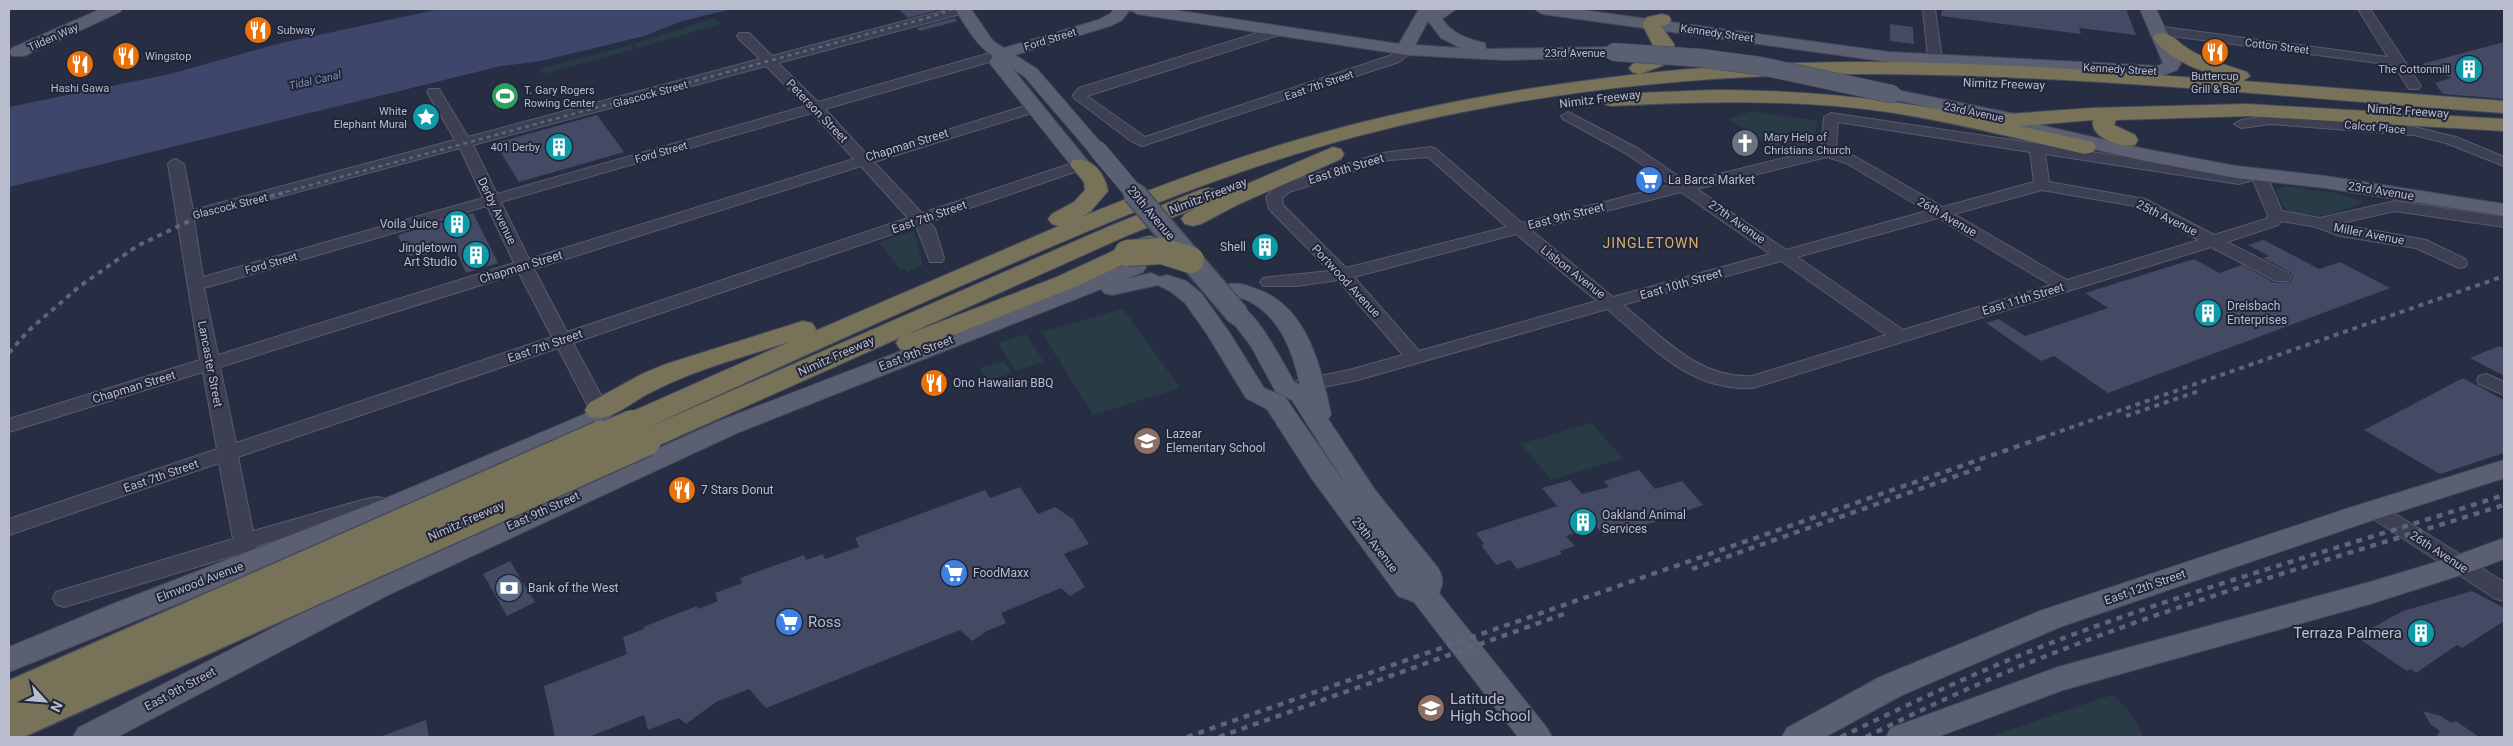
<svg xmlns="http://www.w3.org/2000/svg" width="2513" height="746" font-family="Roboto,sans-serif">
  <rect width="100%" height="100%" fill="#272e43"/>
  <path fill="#293b44" d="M710 19H716L721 24 638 48 634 44Z
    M631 45 634 49 543 74 539 69Z
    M1753 111 1817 121 1814 144 1781 152 1728 119Z
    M2285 186 2337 193 2365 202C2342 210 2307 227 2285 208 2281 204 2278 196 2276 191Z
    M914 231 923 265 907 272 905 269 901 270 879 242Z
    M1123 309 1180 388 1093 415 1041 332Z
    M1026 334 1044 362 1015 371 998 343Z
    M1004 361 1012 373 986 381 980 368Z
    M1591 423 1623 458 1551 480 1521 444Z
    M2112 695 2129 711 2144 737H1988Z"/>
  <path fill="#3e476b" d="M440 9H732L682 21 644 36 541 61 501 66 9 187V107L170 74 281 43Z"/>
  <path fill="#444a63" d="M898 9H942L908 18Z
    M1942 9H2126L2136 35 2079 28 2081 34 1941 16Z
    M954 18 958 21 920 31 917 28Z
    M1890 24 1913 27 1914 44 1890 41Z
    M2504 42V99L2443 94 2435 83 2451 78 2422 64Z
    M597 115 624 152 519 182 495 143Z
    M473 213 498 263 466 273 454 246 423 256 422 253 407 257 398 235Z
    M2264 240 2319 269 2340 262 2390 288 2108 393 2054 356 2041 361 1986 323 1999 319 2025 336 2108 308 2085 293 2194 259 2219 273 2242 265 2275 283 2290 282 2293 277 2290 272 2263 258 2269 256 2248 245Z
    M2499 346 2504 349V376L2470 358Z
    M2463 378 2504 400V453L2440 474 2364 430Z
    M1639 470 1655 489 1682 481 1703 505 1620 534 1618 532 1604 536 1596 526 1566 536 1575 546 1560 551 1562 554 1517 569 1510 560 1496 565 1481 545 1484 544 1476 533 1557 506 1542 488 1570 480 1582 494 1609 487 1604 481Z
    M1020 487 1038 514 1055 507 1073 519 1089 544 1064 554 1085 587 1070 596 1061 588 1001 613 1006 623 987 631 972 641 960 630 766 708 749 689 716 702 686 724 679 718 648 730 644 715 589 737H555L544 686 627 654 623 637 644 629 643 627 697 606 698 609 718 601 715 593 742 583 740 578 804 555 806 560 823 554 825 559 859 547 855 538 985 490 990 498Z
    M510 561 535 602 507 616 483 574Z
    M2472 591 2504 608V621L2462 648 2457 645 2416 673 2410 669 2407 671 2358 638 2361 637 2359 635 2403 611Z
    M2423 711 2441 716 2451 723 2456 721 2479 737H2436L2440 731 2430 724Z
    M426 720 429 737H382V736Z"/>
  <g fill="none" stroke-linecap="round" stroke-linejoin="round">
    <g stroke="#575b6d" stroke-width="2">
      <path id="minor" d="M950 9H970L968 12 778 63 818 102 997 51H1007L1009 54 1007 57 825 109 867 155 1028 105H1038L1040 108 1038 111 874 162 922 213 1076 162 1081 160 1089 165 1086 168 929 222 935 229 944 258 942 262H930L916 226 573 343 609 410 606 414 599 416 592 414 558 348 238 457 253 531 362 500 377 497 398 501 402 506 398 511C387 515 374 512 362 514L256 546 260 564 257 570 249 572 241 570 236 555 64 607 56 604 53 598 56 592 233 539 219 463 9 535V519L217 449 203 372 9 432V419L200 360 168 164 171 161 176 159 184 164 193 210 455 140 427 92 429 89H439L468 137 760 59 739 39 737 36 739 33H749L772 56ZM766 66 806 106 497 194 473 145ZM812 113 854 159 529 259 501 202ZM460 148 483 198 203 277 194 220ZM861 166 908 218 567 332 534 269ZM487 206 514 263 218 355 204 288ZM519 273 552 337 236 443 220 367Z
        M1923 9H1935L1942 59 1940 62H1930L1928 59Z
        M2358 9H2370L2421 86 2419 89H2409L2394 65 2156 34 2150 30 2156 26 2388 57Z
        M1277 27 1283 31 1282 34 1087 96 1145 137 1389 56 1407 46 1414 50 1399 62 1142 146 1131 141 1074 98 1073 95 1079 88Z
        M1568 112 1637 148 1687 182 1821 149 1824 117 1831 113 2239 174 2258 169 2266 174 2282 211 2320 218 2395 201 2504 217V227L2395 211 2337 224 2426 240 2465 259 2467 263 2465 267 2459 268 2416 248 2340 236 2316 227 2281 221 2278 225 2227 242 2288 273 2291 277 2288 281H2276L2211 247 1753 388C1689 391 1653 347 1607 309L1358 380 1299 392 1292 390 1290 386 1292 382 1349 370 1403 355 1338 280 1297 286H1263L1260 282 1263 278 1269 277 1330 271 1269 209 1266 197 1277 186 1382 153 1431 147 1436 149 1522 223 1671 185 1627 154 1563 119 1561 116ZM1838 122 2030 152 2034 182 1943 207 1856 157 1836 150ZM2045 154 2239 184 2253 180 2268 215 2266 219 2214 235 2145 199 2049 182ZM1428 157 1507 227 1346 268 1283 205 1282 198 1289 192 1389 160ZM1827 157 1846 163 1927 211 1786 250 1697 189ZM2042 190 2135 206 2199 240 2067 280 1954 214ZM1681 192 1770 254 1613 297 1531 230ZM1938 218 2051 285 1903 330 1797 257ZM1516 234 1597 301 1419 351 1354 277ZM1781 261 1886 335 1752 376C1698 379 1662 336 1623 305Z
        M2271 116 2414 127 2456 137 2504 157V166L2446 143 2414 135 2271 124 2241 128 2234 124 2241 120Z
        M2486 374 2504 382V395L2479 384 2477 380 2479 376Z
        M2374 503 2381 505 2504 582V601L2496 599 2367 515 2363 510 2367 505Z"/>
    </g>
    <g stroke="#45495c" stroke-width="2">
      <path id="major" d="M101 9H122L120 12 24 56H12L10 52 12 48Z
        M955 9H971L993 41 1004 48 1098 20 1110 14 1114 9H1167L1399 44 1419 9H1456L1442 19C1453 34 1467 39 1485 43L1486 49 1614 47 1620 48 1622 52 1620 56 1614 57 1505 60 1407 55 1137 14 1130 10 1122 20 1110 26 1015 55 1037 69 1107 150 1105 154H1091L1025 77 1012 68 1091 165 1088 169H1074L992 66 989 62 993 56C976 45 966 26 955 9ZM1428 21 1441 38 1461 48 1415 45Z
        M1534 9H1575L1889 52 2158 66 2163 63 2140 9H2156L2181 63 2177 70 2161 76 1889 62 1542 14Z
        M1892 89 2025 116 2031 118 2034 123 2040 125 2140 148 2236 166 2325 176 2504 204V216L2325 188 2236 178 2140 160 2027 133 2002 123 1886 98 1883 94 1886 90Z
        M1135 261 1143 262 1146 267 1143 272 1125 279 1151 273 1160 277 1167 275 1186 281 1201 293 1229 332 1264 388 1285 397 1349 490 1292 400 1276 392 1251 346 1227 315 1230 310C1235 309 1240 307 1245 310 1260 318 1285 366 1294 382L1300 385C1293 352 1281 318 1249 301 1241 297 1232 297 1226 289L1229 284C1240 282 1248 286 1259 290 1308 308 1321 368 1331 414L1328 419 1375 490 1438 568C1443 577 1444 583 1439 593L1547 728 1552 737H1518L1414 602 1398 596 1312 479 1267 409 1246 398 1207 334 1185 303 1170 291 1158 285 1112 295 1104 293 1101 289 737 433 388 595 117 737H73L78 728 368 579 719 421Z
        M599 402 608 404 613 414 603 426 402 513 9 672V647L118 602 384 499 585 414 590 404Z
        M2504 460V478L2370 521 2060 627 1902 695 1825 737H1782L1787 728 1880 677 2040 611 2352 507Z
        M2504 538V559L2470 572 2370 604 2063 690 1937 737H1886L1891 728 2058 667 2370 582 2450 558Z"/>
    </g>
    <g stroke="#464b5d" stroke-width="2">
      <path id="highway" d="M1662 14 1669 16 1671 20 1669 24 1661 26 1674 44V53L1664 65 1640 74C1837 51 2037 65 2234 81 2207 73 2171 63 2153 38L2156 34C2170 30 2176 41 2187 48 2205 60 2227 65 2247 72L2250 76 2243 81 2504 101V113C2295 98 2086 75 1876 74 1703 73 1526 92 1358 136 1233 169 1114 219 995 271 877 322 760 376 642 430L632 432 622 430 618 423 622 416 789 342C740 358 689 371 644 396 627 406 609 422 589 417L585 410 589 403 642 374 666 364 803 321 812 323 816 329 815 331 1059 226 1052 224 1048 219 1052 214 1074 202 1085 190 1084 182 1070 165 1073 160C1092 156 1105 174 1108 191L1090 212 1081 217C1153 188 1225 161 1300 139 1410 107 1524 87 1639 74L1632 72 1629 68C1635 59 1652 62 1655 49L1642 24 1647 17Z
        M1714 90C1811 90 1905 100 1999 121L2001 115 2009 114 2092 108 2247 104 2504 119V131L2247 116 2116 120 2114 125 2135 135 2138 140 2135 145C2121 148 2090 138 2093 120L2019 126 2093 142 2096 147 2093 152 2085 154C2019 139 1954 122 1888 112 1796 99 1703 101 1611 106L1604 104 1601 100 1604 96 1611 94Z
        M1333 147 1341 149 1344 154 1341 159 1237 205 1201 224 1193 226 1185 224 1181 219 1185 214 1196 208 1126 236 906 335 1057 277 1141 238 1150 236 1159 238 1162 243 1159 248 1075 287 918 349 909 351 900 349 896 343 899 338 655 447 645 450 635 447 630 440 635 433 1110 226 1200 190 1208 188 1216 190 1219 196Z"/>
    </g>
    <use href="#minor" fill="#3c4052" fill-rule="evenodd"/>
    <use href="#major" fill="#5a5f72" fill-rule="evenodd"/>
    <use href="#highway" fill="#787259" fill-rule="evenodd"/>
    <path stroke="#5e6479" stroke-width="2.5" stroke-dasharray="4 4" stroke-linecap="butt" d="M278 194 927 18 953 9"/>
    <path stroke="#5e6479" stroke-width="4" stroke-dasharray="5 5" stroke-linecap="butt" d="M9 353 28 331 80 286 137 246 204 214 283 193
      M2126 416 2199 391
      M2041 438 2504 276"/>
    <path stroke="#5e6479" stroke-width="4.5" stroke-dasharray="6 6" stroke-linecap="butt" d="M1692 569 1985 466
      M1187 737 2044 437
      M1219 737 1567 613
      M1841 737C1919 699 1998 662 2080 632 2219 581 2363 541 2504 495
      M1866 737C1929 706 1993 676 2059 651 2205 594 2355 552 2504 505"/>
    <g stroke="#45495c" stroke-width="19" stroke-linecap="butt">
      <path id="major-bridge-far1" d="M1614 52 1701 58 1761 66 1892 94
        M1098 150 1135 194"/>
    </g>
    <g stroke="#45495c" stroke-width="25" stroke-linecap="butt">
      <path id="major-bridge" d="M1134 193 1238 315"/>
    </g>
    <g stroke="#464b5d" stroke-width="28" stroke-linecap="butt">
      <path id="highway-bridge-far1" d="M1127 253 1162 251 1191 260
        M598 438 632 423"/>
    </g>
    <g stroke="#464b5d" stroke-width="35" stroke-linecap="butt">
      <path id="highway-bridge" d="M9 698 601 437
        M9 726 645 440"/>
    </g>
    <use href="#major-bridge-far1" stroke="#5a5f72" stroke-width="18"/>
    <use href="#major-bridge" stroke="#5a5f72" stroke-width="22"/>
    <use href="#highway-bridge-far1" stroke="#787259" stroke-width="26"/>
    <use href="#highway-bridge" stroke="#787259" stroke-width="32"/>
  </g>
  <defs>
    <g id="restaurant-disc" transform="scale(1.4375)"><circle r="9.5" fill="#e8710a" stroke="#202538"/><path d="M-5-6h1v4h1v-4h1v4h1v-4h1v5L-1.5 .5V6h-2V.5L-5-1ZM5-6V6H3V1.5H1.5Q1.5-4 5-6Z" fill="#fff"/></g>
    <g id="building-disc" transform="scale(1.4375)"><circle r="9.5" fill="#0f9aa8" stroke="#202538"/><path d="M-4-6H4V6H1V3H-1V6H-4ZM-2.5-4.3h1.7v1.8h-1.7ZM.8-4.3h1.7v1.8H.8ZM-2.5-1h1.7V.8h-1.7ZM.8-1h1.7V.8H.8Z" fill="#fff"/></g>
    <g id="stadium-disc" transform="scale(1.4375)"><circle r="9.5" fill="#2e9e5b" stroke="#202538"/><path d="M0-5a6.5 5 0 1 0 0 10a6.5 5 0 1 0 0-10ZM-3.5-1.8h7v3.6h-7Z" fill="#fff"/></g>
    <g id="sight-disc" transform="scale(1.4375)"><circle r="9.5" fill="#0f9aa8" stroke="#202538"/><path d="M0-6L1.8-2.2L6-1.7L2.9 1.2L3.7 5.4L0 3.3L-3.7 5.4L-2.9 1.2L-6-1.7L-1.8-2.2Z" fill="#fff"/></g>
    <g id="church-disc" transform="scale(1.4375)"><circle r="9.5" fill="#6b7280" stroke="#202538"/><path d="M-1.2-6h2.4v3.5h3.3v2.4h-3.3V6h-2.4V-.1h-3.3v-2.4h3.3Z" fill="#fff"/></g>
    <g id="supermarket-disc" transform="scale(1.4375)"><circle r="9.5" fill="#3f7fe0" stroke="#202538"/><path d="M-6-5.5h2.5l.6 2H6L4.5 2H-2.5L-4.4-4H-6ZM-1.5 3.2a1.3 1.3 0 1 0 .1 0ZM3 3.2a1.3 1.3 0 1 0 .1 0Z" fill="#fff"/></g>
    <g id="school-disc" transform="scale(1.4375)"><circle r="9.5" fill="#8d6e63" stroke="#202538"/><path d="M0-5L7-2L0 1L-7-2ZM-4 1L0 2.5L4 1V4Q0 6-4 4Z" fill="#fff"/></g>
    <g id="bank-disc" transform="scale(1.4375)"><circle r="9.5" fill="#5c6f8a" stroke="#202538"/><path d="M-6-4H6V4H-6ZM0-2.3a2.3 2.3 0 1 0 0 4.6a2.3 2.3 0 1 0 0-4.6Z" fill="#fff"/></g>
  </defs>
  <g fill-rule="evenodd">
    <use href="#restaurant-disc" x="258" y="30"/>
    <use href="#restaurant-disc" x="2215" y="52"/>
    <use href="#restaurant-disc" x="126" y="56"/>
    <use href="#restaurant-disc" x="80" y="64"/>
    <use href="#building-disc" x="2469" y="69"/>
    <use href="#stadium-disc" x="505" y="96"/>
    <use href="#sight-disc" x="426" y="117"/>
    <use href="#church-disc" x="1745" y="143"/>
    <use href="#building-disc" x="559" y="147"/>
    <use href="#supermarket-disc" x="1649" y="180"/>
    <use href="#building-disc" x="457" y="224"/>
    <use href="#building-disc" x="1265" y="247"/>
    <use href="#building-disc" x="476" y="255"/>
    <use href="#building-disc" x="2208" y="313"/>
    <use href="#restaurant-disc" x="934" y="383"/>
    <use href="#school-disc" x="1147" y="441"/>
    <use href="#restaurant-disc" x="682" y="490"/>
    <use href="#building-disc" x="1583" y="522"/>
    <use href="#supermarket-disc" x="954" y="573"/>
    <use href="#bank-disc" x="509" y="588"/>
    <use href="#supermarket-disc" x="789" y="622"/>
    <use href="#building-disc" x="2421" y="633"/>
    <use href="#school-disc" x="1431" y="708"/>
  </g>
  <g text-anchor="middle" stroke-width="4" stroke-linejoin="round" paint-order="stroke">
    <g font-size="11" fill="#b9bccc" stroke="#202538" text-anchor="start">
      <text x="277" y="34">Subway</text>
      <text x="145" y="60">Wingstop</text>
      <text x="2450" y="73" text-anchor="end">The Cottonmill</text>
      <text x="2215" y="80" text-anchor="middle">Buttercup<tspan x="2215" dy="13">Grill &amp; Bar</tspan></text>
      <text x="80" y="92" text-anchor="middle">Hashi Gawa</text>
      <text x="524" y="94">T. Gary Rogers<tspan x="524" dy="13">Rowing Center</tspan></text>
      <text x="407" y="115" text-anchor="end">White<tspan x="407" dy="13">Elephant Mural</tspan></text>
      <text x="1764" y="141">Mary Help of<tspan x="1764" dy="13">Christians Church</tspan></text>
      <text x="540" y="151" text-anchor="end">401 Derby</text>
    </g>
    <g font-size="11" fill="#b9bccc" stroke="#202538">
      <text transform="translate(1717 33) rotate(8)" y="4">Kennedy Street</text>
      <text transform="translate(53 37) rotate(-24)" y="4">Tilden Way</text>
      <text transform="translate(1050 39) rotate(-17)" y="4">Ford Street</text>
      <text transform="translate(2277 46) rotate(7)" y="4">Cotton Street</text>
      <text x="1575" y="57">23rd Avenue</text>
      <text transform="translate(2120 69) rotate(3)" y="4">Kennedy Street</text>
      <text transform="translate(1319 85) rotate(-19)" y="4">East 7th Street</text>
      <text transform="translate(650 94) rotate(-15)" y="4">Glascock Street</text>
      <text transform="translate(1974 112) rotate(12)" y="4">23rd Avenue</text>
      <text transform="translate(2375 127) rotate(5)" y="4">Calcot Place</text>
      <text transform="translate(661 152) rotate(-16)" y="4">Ford Street</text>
      <text transform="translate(230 206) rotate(-14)" y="4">Glascock Street</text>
      <text transform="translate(271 263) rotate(-16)" y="4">Ford Street</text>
    </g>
    <g font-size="11" font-style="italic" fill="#818cb2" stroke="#202538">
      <text transform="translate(315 80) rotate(-13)" y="4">Tidal Canal</text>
    </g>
    <g font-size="12" fill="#b9bccc" stroke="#202538">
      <text transform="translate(2004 84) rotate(2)" y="4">Nimitz Freeway</text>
      <text transform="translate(1600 99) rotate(-7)" y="4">Nimitz Freeway</text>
      <text transform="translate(817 111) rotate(46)" y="4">Peterson Street</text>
      <text transform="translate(2408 111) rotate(4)" y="4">Nimitz Freeway</text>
      <text transform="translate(907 145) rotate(-17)" y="4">Chapman Street</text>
      <text transform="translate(1346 169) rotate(-17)" y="4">East 8th Street</text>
      <text transform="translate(2381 191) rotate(9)" y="4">23rd Avenue</text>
      <text transform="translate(1208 196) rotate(-21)" y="4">Nimitz Freeway</text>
      <text transform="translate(497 211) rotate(64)" y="4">Derby Avenue</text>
      <text transform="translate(1151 213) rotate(50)" y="4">29th Avenue</text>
      <text transform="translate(1566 216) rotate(-14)" y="4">East 9th Street</text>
      <text transform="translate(929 217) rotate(-19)" y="4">East 7th Street</text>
      <text transform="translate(1947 217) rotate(30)" y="4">26th Avenue</text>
      <text transform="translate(2167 218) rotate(26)" y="4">25th Avenue</text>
      <text transform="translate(1737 222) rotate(35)" y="4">27th Avenue</text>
      <text transform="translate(2369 234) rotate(11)" y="4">Miller Avenue</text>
      <text transform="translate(521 267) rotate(-17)" y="4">Chapman Street</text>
      <text transform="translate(1573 272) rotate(38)" y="4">Lisbon Avenue</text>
      <text transform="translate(1346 281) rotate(47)" y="4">Portwood Avenue</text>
      <text transform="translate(1681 284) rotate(-16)" y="4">East 10th Street</text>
      <text transform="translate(2023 299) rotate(-17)" y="4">East 11th Street</text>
      <text transform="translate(545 346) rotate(-19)" y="4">East 7th Street</text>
      <text transform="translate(916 353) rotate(-21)" y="4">East 9th Street</text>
      <text transform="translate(836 356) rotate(-24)" y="4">Nimitz Freeway</text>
      <text transform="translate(210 364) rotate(79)" y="4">Lancaster Street</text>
      <text transform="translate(134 387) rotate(-17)" y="4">Chapman Street</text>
      <text transform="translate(161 476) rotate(-19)" y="4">East 7th Street</text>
      <text transform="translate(543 511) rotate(-24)" y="4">East 9th Street</text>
      <text transform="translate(466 521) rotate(-24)" y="4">Nimitz Freeway</text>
      <text transform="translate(1375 545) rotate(52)" y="4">29th Avenue</text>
      <text transform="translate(2439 552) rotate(33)" y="4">26th Avenue</text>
      <text transform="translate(200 582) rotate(-21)" y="4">Elmwood Avenue</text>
      <text transform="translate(2145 587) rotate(-19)" y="4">East 12th Street</text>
      <text transform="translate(180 689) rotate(-28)" y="4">East 9th Street</text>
    </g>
    <g font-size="12" fill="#b9bccc" stroke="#202538" text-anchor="start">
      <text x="1668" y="184">La Barca Market</text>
      <text x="438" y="228" text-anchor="end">Voila Juice</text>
      <text x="1246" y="251" text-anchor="end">Shell</text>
      <text x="457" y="252" text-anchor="end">Jingletown<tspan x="457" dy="14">Art Studio</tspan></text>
      <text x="2227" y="310">Dreisbach<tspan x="2227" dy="14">Enterprises</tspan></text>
      <text x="953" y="387">Ono Hawaiian BBQ</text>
      <text x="1166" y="438">Lazear<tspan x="1166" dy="14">Elementary School</tspan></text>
      <text x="701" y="494">7 Stars Donut</text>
      <text x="1602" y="519">Oakland Animal<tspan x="1602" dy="14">Services</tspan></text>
      <text x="973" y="577">FoodMaxx</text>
      <text x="528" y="592">Bank of the West</text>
    </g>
    <g font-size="14" letter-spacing="1" fill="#d6ae6a" stroke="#202538">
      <text x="1651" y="248">JINGLETOWN</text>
    </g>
    <g font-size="15" fill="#b9bccc" stroke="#202538" text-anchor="start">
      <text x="808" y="627">Ross</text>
      <text x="2402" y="638" text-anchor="end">Terraza Palmera</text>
      <text x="1450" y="704">Latitude<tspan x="1450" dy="17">High School</tspan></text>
    </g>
  </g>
  <rect width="2513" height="746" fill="none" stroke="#b9bccc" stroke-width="20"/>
  <g transform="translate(45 701) rotate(116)" stroke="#202538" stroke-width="4" paint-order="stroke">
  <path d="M0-4L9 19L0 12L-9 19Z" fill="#b9bccc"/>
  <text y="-8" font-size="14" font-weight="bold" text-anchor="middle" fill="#b9bccc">N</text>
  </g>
</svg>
